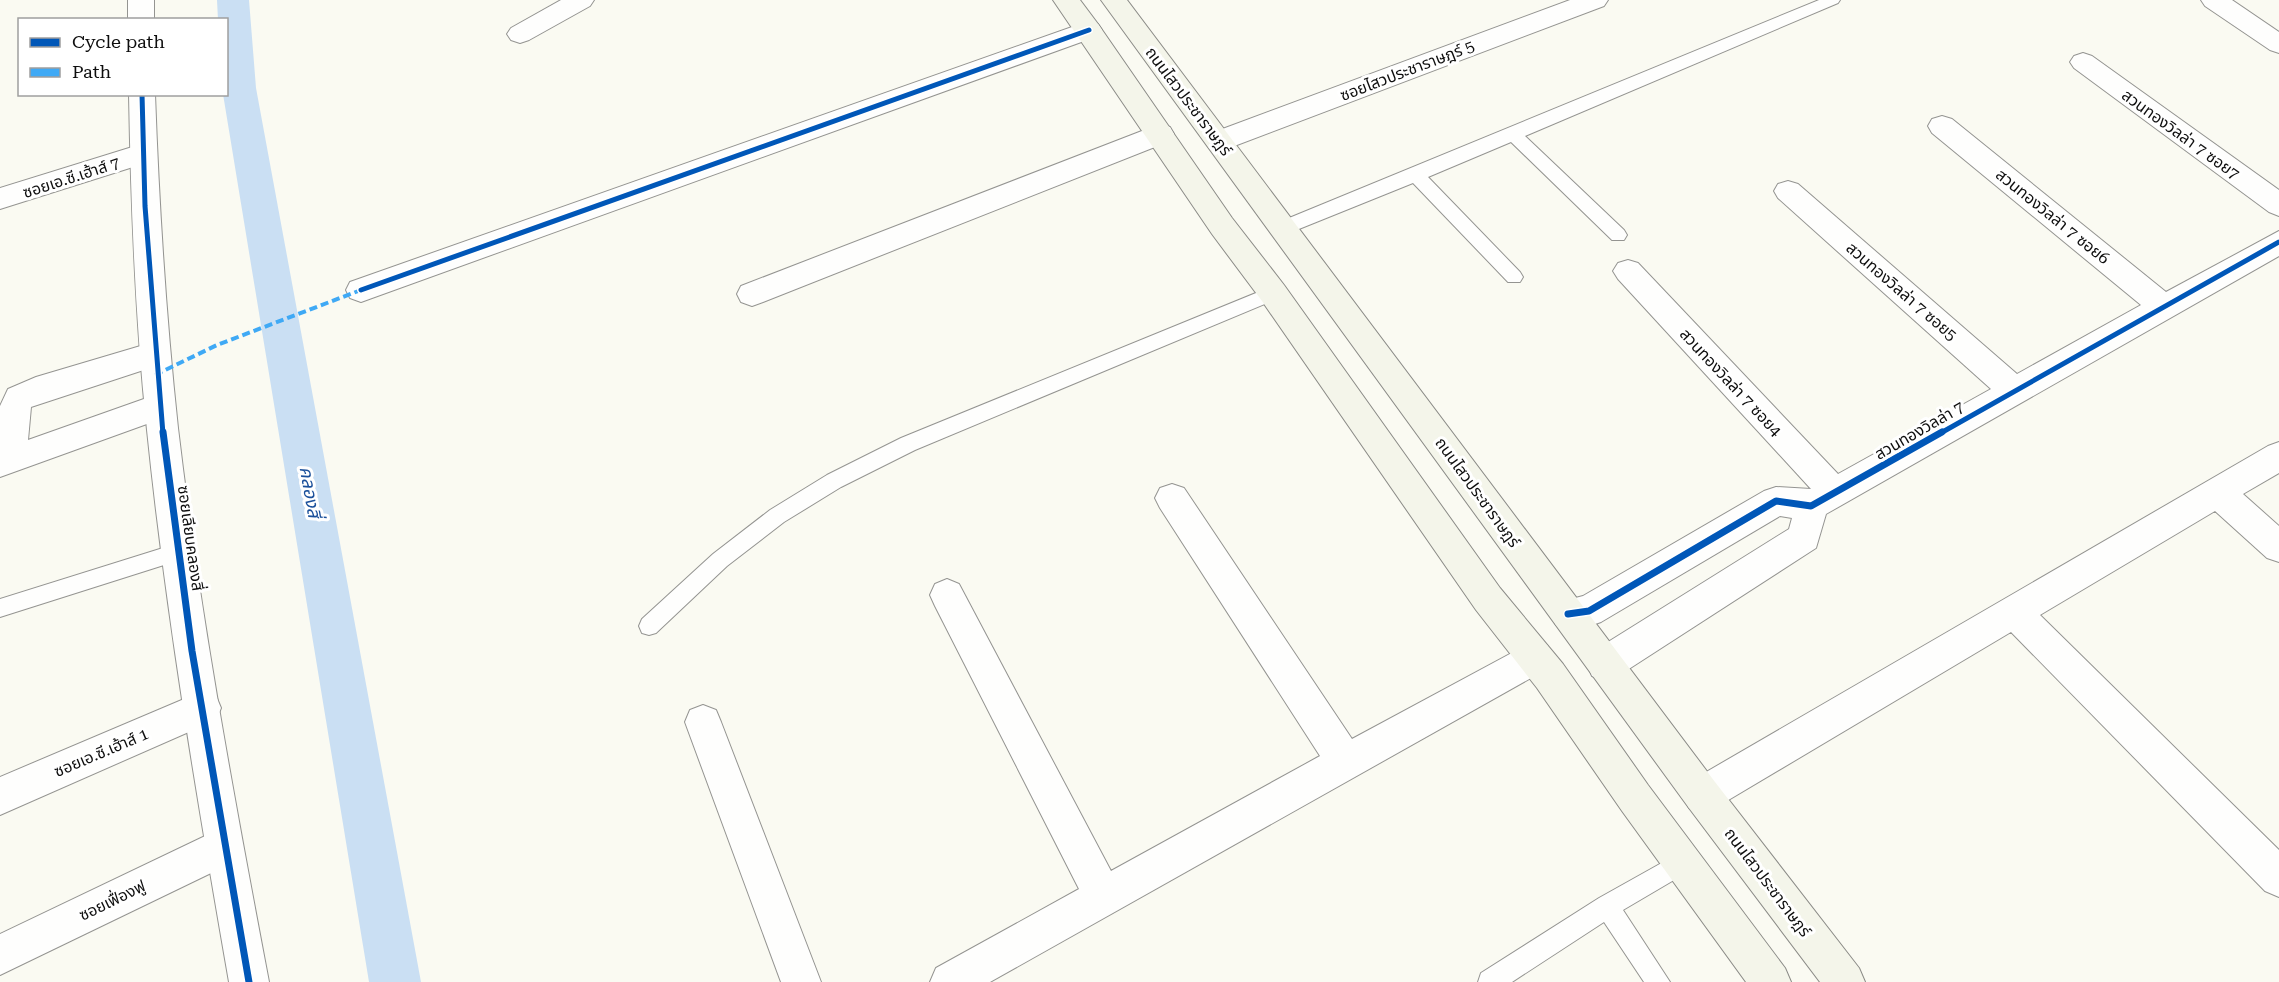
<svg xmlns="http://www.w3.org/2000/svg" width="2279" height="982" font-family="'Roboto Serif','Noto Sans Thai',serif">
  <rect width="100%" height="100%" fill="#fafaf2"/>
  <g fill="none" stroke-linecap="round" stroke-linejoin="round">
    <path fill="#cadff3" fill-rule="evenodd" d="M217 0H249L256 88 421 982H369L223 94H226V20H218Z"/>
    <g stroke="#949491" stroke-width="2">
      <path id="service" d="M1819 0H1840L1838 3 1525 136 1624 230 1627 235 1624 240H1612L1511 142 1428 177 1520 272 1523 277 1520 282H1508L1413 183 1289 233H1277L1274 228 1277 223Z
        M1273 286 1279 288 1282 293 1279 298 915 450 841 487 784 522 727 566 656 633 649 635 642 633 639 626 642 619 713 554 770 510 827 475 901 438Z
        M179 543 186 546 189 552 186 558 0 617V599Z
        M1683 851 1691 854 1694 862 1691 870 1623 910 1670 982H1644L1604 922 1512 982H1478L1481 973 1599 898Z"/>
    </g>
    <g stroke="#949491" stroke-width="2">
      <path id="minor" d="M561 0H594L590 6 529 40 520 43 511 40 507 34 511 28Z
        M1570 0H1608L1604 6 1229 148 1219 151 1209 148 1205 141 1209 134Z
        M2201 0H2232L2279 32V53L2270 50 2205 6Z
        M1089 21 1098 24 1102 30 1098 36 372 298 361 302 350 298 346 290 350 282Z
        M2083 53 2092 56 2279 190V216L2269 212 2074 68 2070 62 2074 56Z
        M1942 116 1952 119 2166 292 2279 231V256L1826 514 1816 548 1618 676 1605 681 1592 676 1587 664 1592 652 1789 529 1792 518 1780 516 1601 622C1585 628 1572 631 1556 625L1551 614 1556 603 1583 596 1764 491 1776 487 1811 489 1618 279 1613 271 1618 263 1628 260 1638 263 1838 474 1991 389 1778 198 1774 191 1778 184 1788 181 1798 184 2017 374 2141 305 1932 133 1928 126 1932 119Z
        M1160 124 1170 127 1174 134 1170 141 763 302 752 306 741 302 737 294 741 286Z
        M142 144 152 147 156 154 152 161 0 209V188Z
        M154 342 165 345 169 354 165 363 31 407 28 440 158 394 169 398 174 407 169 416 0 477V406L8 389 36 377Z
        M2279 442V473L2243 494 2279 526V562L2267 558 2215 511 2040 615 2279 850V897L2265 891 2011 632 1715 808 1702 814 1689 808 1683 795 1689 782 2268 446Z
        M1172 484 1184 488 1352 739 1534 641 1547 645 1552 657 1547 669 990 982H930L936 968 1079 889 935 606 930 595 935 584 947 579 959 584 1111 871 1320 756 1160 508 1155 498 1160 488Z
        M203 691 216 696 221 708 216 720 0 815V777Z
        M703 705 716 710 721 722 821 982H781L685 722 690 710Z
        M224 827 238 832 243 846 238 860 0 975V934Z"/>
    </g>
    <g stroke="#949491" stroke-width="2">
      <path id="tertiary" d="M128 0H154V20H128Z
        M129 94H155C159 206 166 317 178 428 200 614 234 798 269 982H229C197 799 166 615 147 430 135 318 131 207 129 94Z"/>
    </g>
    <g stroke="#8b8b87" stroke-width="2">
      <path id="secondary" d="M1053 0H1080L1098 24 1232 218 1284 285 1500 588 1563 664 1648 785 1785 968 1791 982H1746L1622 811 1537 688 1476 610 1262 301 1212 234Z
        M1101 0H1127L1715 782 1859 968 1865 982H1820L1689 808Z"/>
    </g>
    <use href="#service" fill="#fefefd" fill-rule="evenodd"/>
    <use href="#minor" fill="#fefefd" fill-rule="evenodd"/>
    <use href="#tertiary" fill="#fefefd" fill-rule="evenodd"/>
    <use href="#secondary" fill="#f4f5ea" fill-rule="evenodd"/>
    <path stroke="#3fa9f5" stroke-width="4" stroke-dasharray="8 4" stroke-linecap="butt" d="M155 375 217 345 361 290"/>
    <g stroke="#fff" stroke-width="8">
      <path id="cycleway-far1" d="M142 94 145 206 163 434
        M361 290 1089 30
        M1939 434 2279 242"/>
    </g>
    <g stroke="#fff" stroke-width="10">
      <path id="cycleway" d="M163 432 192 651 249 982
        M1568 614 1589 611 1776 501 1811 506 1942 432"/>
    </g>
    <use href="#cycleway-far1" stroke="#0057b8" stroke-width="5"/>
    <use href="#cycleway" stroke="#0057b8" stroke-width="7"/>
  </g>
  <g text-anchor="middle" stroke-width="6" stroke-linejoin="round" paint-order="stroke">
    <g font-size="16" fill="#0e0e0e" stroke="#fff">
      <text transform="translate(1407 70) rotate(-21)" y="6">ซอยไสวประชาราษฎร์ 5</text>
      <text transform="translate(1189 101) rotate(53)" y="6">ถนนไสวประชาราษฎร์</text>
      <text transform="translate(2181 134) rotate(36)" y="6">สวนทองวิลล่า 7 ซอย7</text>
      <text transform="translate(71 177) rotate(-18)" y="6">ซอยเอ.ซี.เฮ้าส์ 7</text>
      <text transform="translate(2053 216) rotate(39)" y="6">สวนทองวิลล่า 7 ซอย6</text>
      <text transform="translate(1902 291) rotate(41)" y="6">สวนทองวิลล่า 7 ซอย5</text>
      <text transform="translate(1731 382) rotate(47)" y="6">สวนทองวิลล่า 7 ซอย4</text>
      <text transform="translate(1919 430) rotate(-30)" y="6">สวนทองวิลล่า 7</text>
      <text transform="translate(1478 492) rotate(54)" y="6">ถนนไสวประชาราษฎร์</text>
      <text transform="translate(191 538) rotate(82)" y="6">ซอยเลียบคลองสี่</text>
      <text transform="translate(101 752) rotate(-23)" y="6">ซอยเอ.ซี.เฮ้าส์ 1</text>
      <text transform="translate(1768 882) rotate(53)" y="6">ถนนไสวประชาราษฎร์</text>
      <text transform="translate(112 900) rotate(-26)" y="6">ซอยเฟื่องฟู</text>
    </g>
    <g font-size="18" font-style="italic" fill="#1b509b" stroke="#fff">
      <text transform="translate(310 492) rotate(80)" y="6">คลองสี่</text>
    </g>
  </g>
  <rect x="18" y="18" width="210" height="78" fill="#ffffff" stroke="#9f9f9f" stroke-width="1.5"/>
  <rect x="30" y="38" width="30" height="9" fill="#0057b8" stroke="#9f9f9f" stroke-width="1.5"/>
  <text x="72" y="48" font-size="18" fill="#0e0e0e">Cycle path</text>
  <rect x="30" y="68" width="30" height="9" fill="#3fa9f5" stroke="#9f9f9f" stroke-width="1.5"/>
  <text x="72" y="78" font-size="18" fill="#0e0e0e">Path</text>
</svg>
